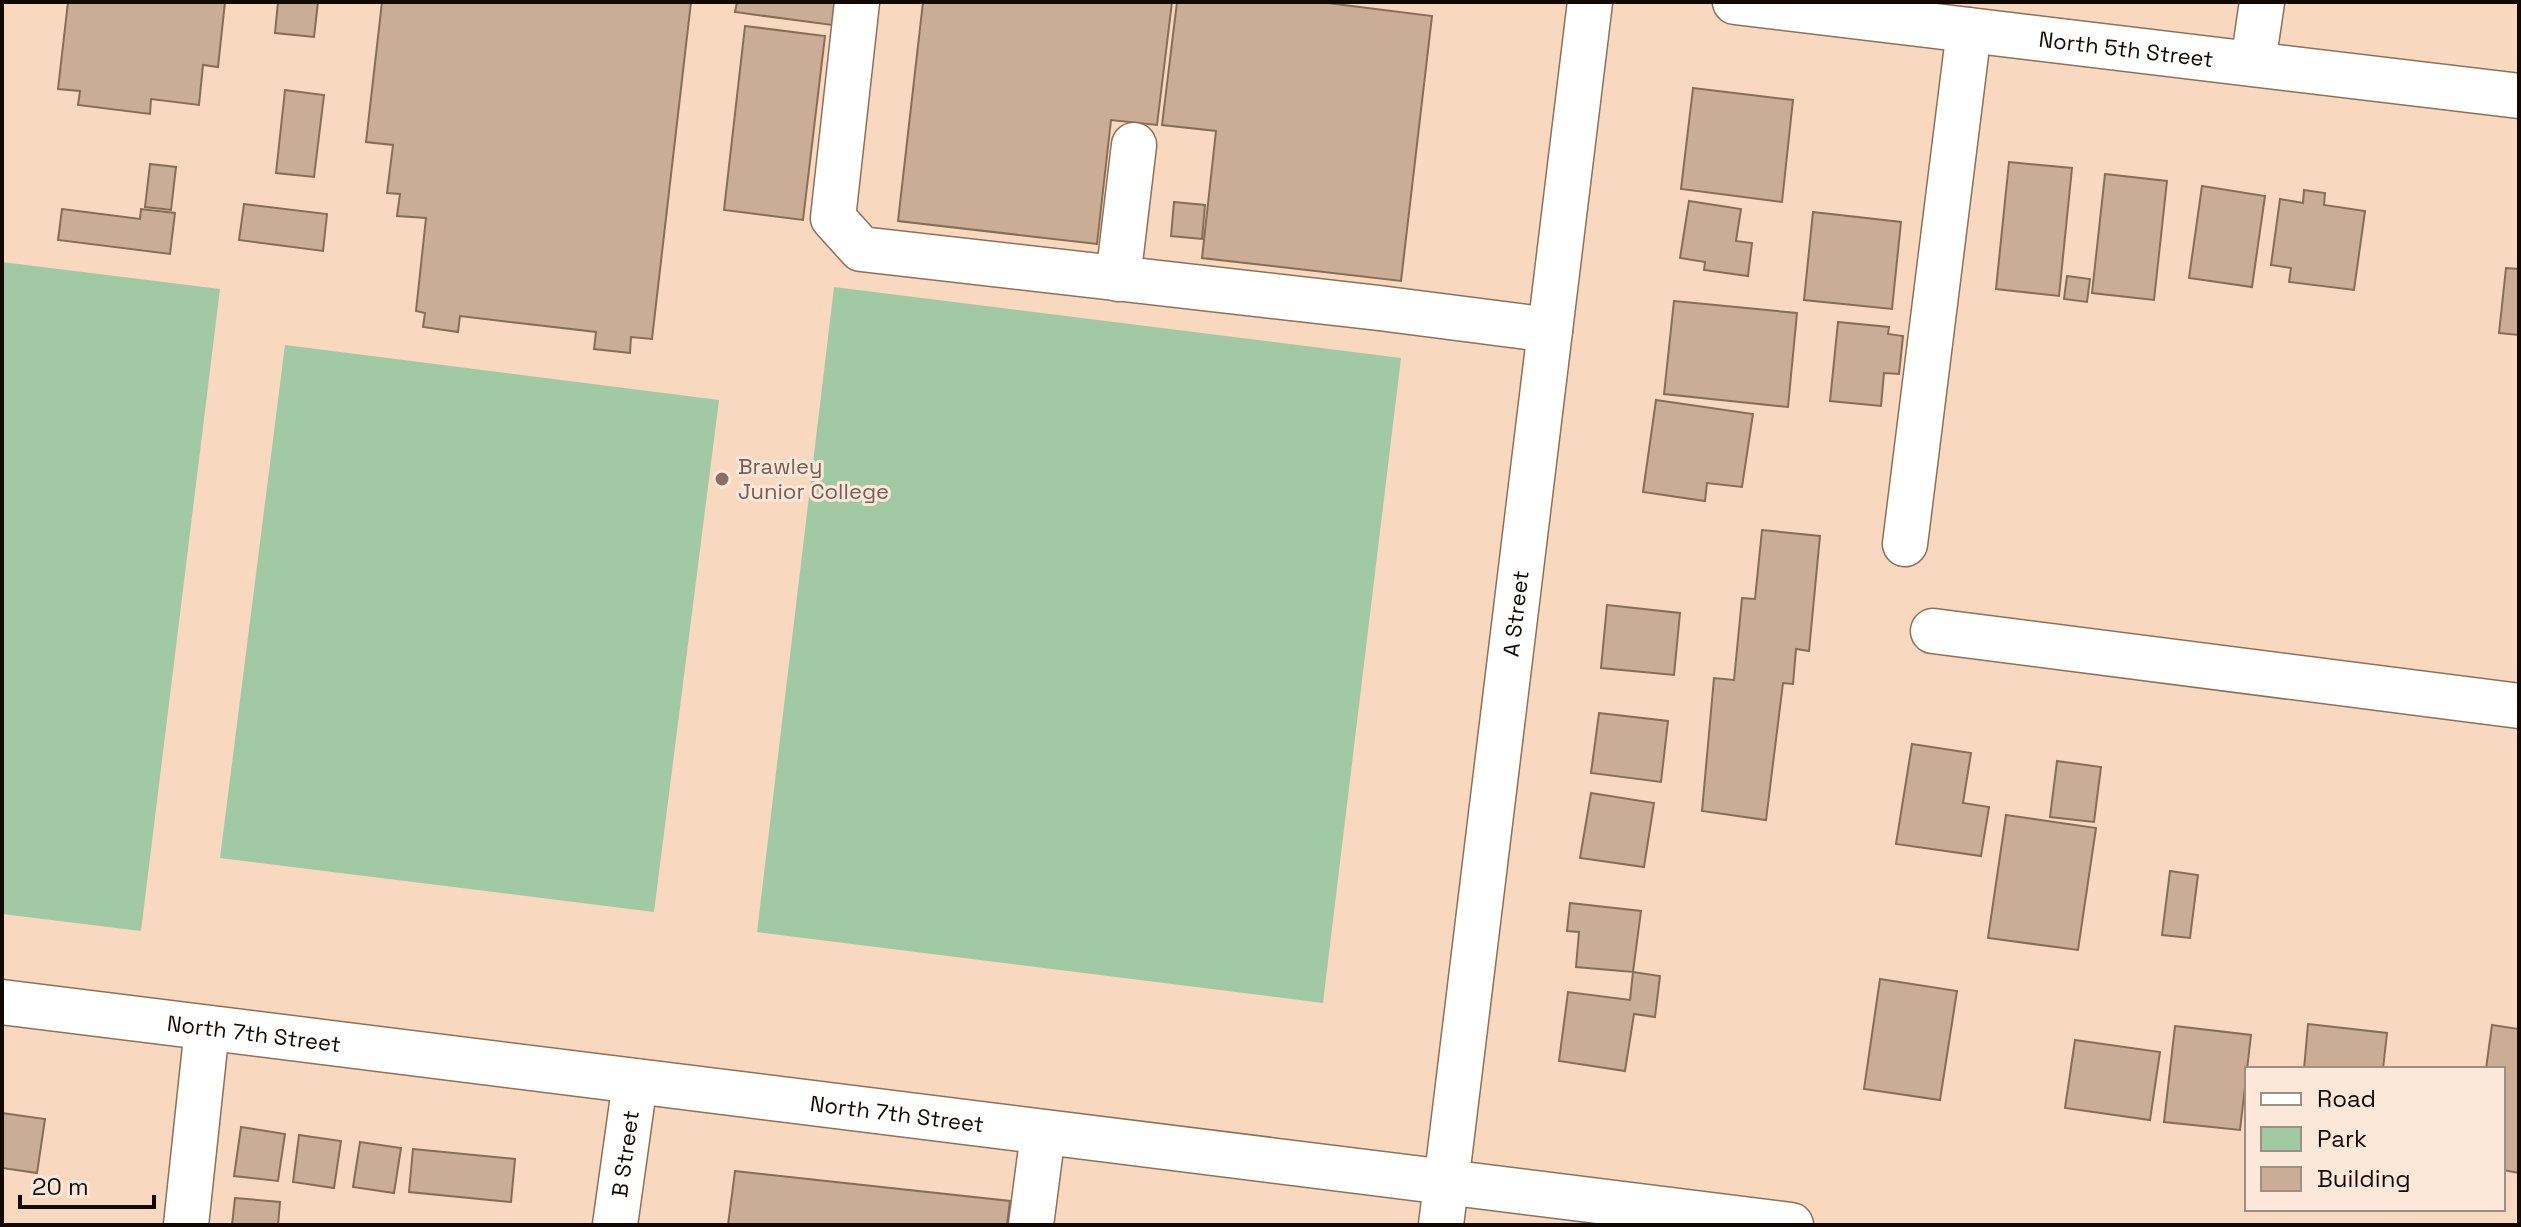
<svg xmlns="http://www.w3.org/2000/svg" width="2521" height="1227" font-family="'Space Grotesk',sans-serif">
  <rect width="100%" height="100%" fill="#f8d9c0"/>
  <path fill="#a0c9a4" d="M2 262 220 289 141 931 2 914Z
    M834 287 1401 358 1323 1003 757 932Z
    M285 345 719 400 654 912 220 858Z"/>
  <path fill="#cbad95" stroke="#876c56" stroke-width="2" d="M68 2H225L218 67 203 65 199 105 151 99 150 114 78 105 80 91 58 89Z
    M278 2H318L314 37 275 33Z
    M382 2H691L652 339 631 337 630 353 594 349 596 332 460 316 458 332 423 327 425 313 416 311 426 218 397 216 400 194 387 193 393 145 366 142Z
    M737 2H835L832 25 735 12Z
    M923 2H1172L1157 125 1111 120 1097 244 898 221Z
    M1177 2H1320L1432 16 1401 281 1202 258 1216 131 1162 125Z
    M745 26 825 36 803 220 724 210Z
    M1693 88 1793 100 1782 202 1681 189Z
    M285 90 324 95 314 177 276 173Z
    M2009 162 2072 168 2059 296 1996 289Z
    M150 164 176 167 171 210 145 207Z
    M2105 174 2167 181 2154 300 2092 293Z
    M2202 186 2265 196 2252 287 2189 278Z
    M2304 190 2325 193 2324 205 2365 211 2354 290 2289 282 2291 268 2271 265 2280 199 2303 203Z
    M1689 201 1741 209 1736 241 1752 243 1748 276 1704 270 1705 262 1680 258Z
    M1174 202 1205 205 1202 239 1171 236Z
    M244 204 327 214 323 251 239 240Z
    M62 209 140 219 141 209 175 213 170 254 58 240Z
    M1813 212 1901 222 1892 309 1804 300Z
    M2506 268 2519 269V335L2499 333Z
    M2067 276 2090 279 2087 302 2064 299Z
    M1674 301 1797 313 1788 407 1664 394Z
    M1838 322 1889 327 1888 334 1903 336 1899 374 1884 373 1881 406 1830 401Z
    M1656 400 1753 414 1742 487 1707 483 1705 501 1643 492Z
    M1762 530 1820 536 1809 651 1796 649 1793 684 1783 683 1766 820 1702 811 1714 678 1734 680 1742 598 1755 599Z
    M1607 605 1680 613 1674 675 1601 668Z
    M1599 713 1668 721 1661 782 1591 773Z
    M1912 744 1971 753 1963 803 1989 807 1981 856 1896 844Z
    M2057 761 2101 767 2094 822 2050 817Z
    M1591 793 1654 803 1644 867 1580 858Z
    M2006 815 2096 828 2078 950 1988 938Z
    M2170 871 2198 875 2190 938 2162 935Z
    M1570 903 1641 911 1633 972 1576 967 1579 932 1567 931Z
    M1633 972 1660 976 1655 1017 1634 1014 1625 1071 1559 1061 1568 992 1630 1000Z
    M1880 979 1957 991 1940 1100 1864 1089Z
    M2308 1024 2387 1033 2383 1069H2304Z
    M2492 1025 2519 1029V1173L2503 1170V1069H2486Z
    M2175 1026 2251 1035 2240 1130 2164 1122Z
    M2075 1040 2160 1052 2150 1120 2065 1108Z
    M2 1113 45 1119 37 1173 2 1168Z
    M241 1127 285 1134 278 1181 234 1176Z
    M299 1135 341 1141 334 1188 293 1182Z
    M360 1142 401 1148 394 1193 353 1187Z
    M413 1149 515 1159 511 1202 409 1192Z
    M735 1171 1010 1201 1007 1225H728Z
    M235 1198 280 1202 278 1225H232Z"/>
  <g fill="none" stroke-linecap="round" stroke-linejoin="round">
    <g stroke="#8c705a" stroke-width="47">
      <g id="minor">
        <path d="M857 2 833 218 861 249 1379 308 1550 330"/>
        <path id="s1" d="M1735 2 2519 96"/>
        <path d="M2253 63 2262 2"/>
        <path d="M1118 279 1134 145"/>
        <path d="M1905 544 1969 30"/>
        <path d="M1933 631 2519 706"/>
        <path id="s2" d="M2 1002 1791 1225"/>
        <path d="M186 1225 207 1028"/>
        <path id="s3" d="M615 1225 635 1082"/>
        <path d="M1031 1225 1043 1133"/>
        <path id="s4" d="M1441 1225 1590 2"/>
      </g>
    </g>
    <use href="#minor" stroke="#fff" stroke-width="44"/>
  </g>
  <circle fill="#8d6e63" stroke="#fbe8d9" stroke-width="3" cx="722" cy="479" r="8"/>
  <g text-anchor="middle" stroke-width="6" stroke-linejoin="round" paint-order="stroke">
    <g font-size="22" fill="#130903" stroke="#fbe8d9">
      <text dy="8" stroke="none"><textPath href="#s1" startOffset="394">North 5th Street</textPath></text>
      <text dy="8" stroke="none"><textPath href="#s4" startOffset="616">A Street</textPath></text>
      <text dy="8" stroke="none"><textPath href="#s2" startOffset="254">North 7th Street</textPath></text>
      <text dy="8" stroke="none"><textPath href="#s2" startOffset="902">North 7th Street</textPath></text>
      <text dy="8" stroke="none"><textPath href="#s3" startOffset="72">B Street</textPath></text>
    </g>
    <g font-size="22" fill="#785e54" stroke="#fbe8d9" text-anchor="start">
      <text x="738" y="474">Brawley<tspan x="738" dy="25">Junior College</tspan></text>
    </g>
  </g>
  <rect width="2521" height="1227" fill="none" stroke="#130903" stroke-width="8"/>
  <rect x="2245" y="1067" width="260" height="144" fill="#fbe8d9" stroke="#9e8f83" stroke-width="2"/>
  <rect x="2261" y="1093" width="40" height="12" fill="#ffffff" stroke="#9e8f83" stroke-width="2"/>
  <text x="2317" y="1107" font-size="24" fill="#130903">Road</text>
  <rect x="2261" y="1127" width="40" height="24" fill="#a0c9a4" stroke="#9e8f83" stroke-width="2"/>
  <text x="2317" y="1147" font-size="24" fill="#130903">Park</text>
  <rect x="2261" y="1167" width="40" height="24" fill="#cbad95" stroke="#9e8f83" stroke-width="2"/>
  <text x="2317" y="1187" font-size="24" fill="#130903">Building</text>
  <path d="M20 1195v12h134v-12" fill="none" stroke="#130903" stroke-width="4"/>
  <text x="32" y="1195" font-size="24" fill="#130903" stroke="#fbe8d9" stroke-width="6" paint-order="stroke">20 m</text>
</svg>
